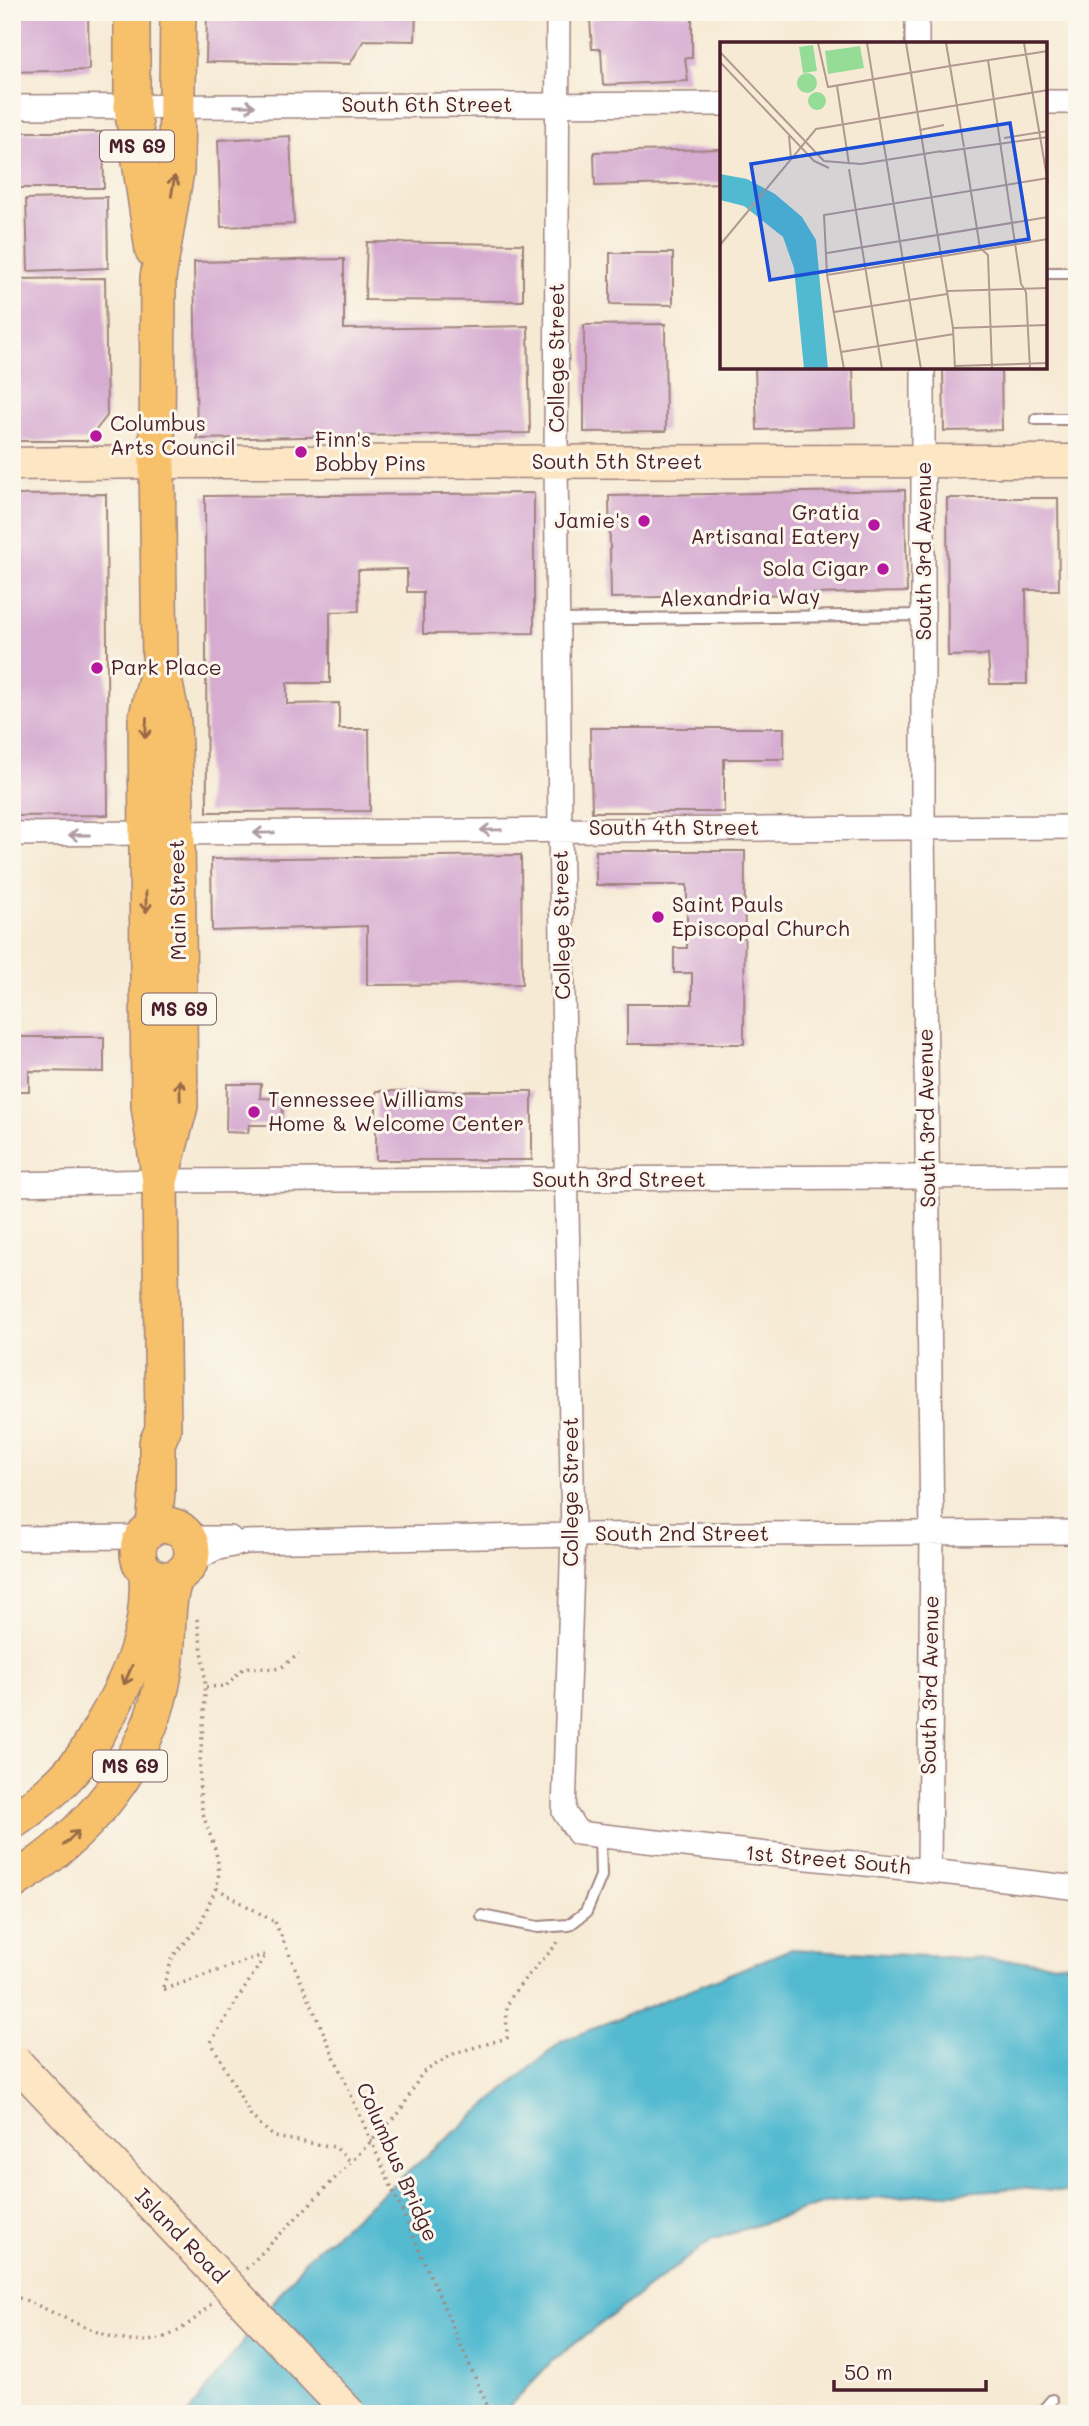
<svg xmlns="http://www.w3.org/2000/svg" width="1089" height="2426" font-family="Mali,sans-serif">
  <rect width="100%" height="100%" fill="#fbf7ec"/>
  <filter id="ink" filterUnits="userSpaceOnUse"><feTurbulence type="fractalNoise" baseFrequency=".0143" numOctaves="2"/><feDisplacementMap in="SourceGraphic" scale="14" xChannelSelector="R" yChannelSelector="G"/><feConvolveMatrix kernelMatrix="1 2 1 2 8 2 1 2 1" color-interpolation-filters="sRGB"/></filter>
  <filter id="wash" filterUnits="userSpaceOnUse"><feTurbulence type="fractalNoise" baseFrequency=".00686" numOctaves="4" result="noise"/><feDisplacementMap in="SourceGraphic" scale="28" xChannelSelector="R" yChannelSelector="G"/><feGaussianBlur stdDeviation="1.57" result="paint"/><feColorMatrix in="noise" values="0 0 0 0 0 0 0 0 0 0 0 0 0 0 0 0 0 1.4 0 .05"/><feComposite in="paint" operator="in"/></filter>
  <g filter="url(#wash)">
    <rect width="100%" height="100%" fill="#f6ead4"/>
    <path fill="#52bad0" stroke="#4e6c7e" stroke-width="2" d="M791 1949 1077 1964V2193L1018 2188 828 2202 711 2240 552 2361 502 2414H188L308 2257 562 2041Z"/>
    <g id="blocks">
      <path fill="#d6acd1" d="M12 12H88L89 70 12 72Z
        M207 12H416L415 41 364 40 350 64 206 62Z
        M600 12 692 14V58H685L688 81 603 85 601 49H592L590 19 600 18Z
        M16 132H103L104 188H16Z
        M290 136 294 224 221 227 218 140Z
        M722 149V183L595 186 594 152Z
        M107 197 108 268 28 271 26 199Z
        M367 242 523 244V301L365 300Z
        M610 253H673V305L610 304Z
        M344 259V329L528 326 530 433 197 439 194 262Z
        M105 278 107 416 87 441H12V279Z
        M665 324 666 431 584 432V325Z
        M755 368H853L855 427 757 430Z
        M943 368H1001L1002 430 944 431Z
        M905 490 907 592 611 598 609 496Z
        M534 493V633L423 634V592H407V569L358 570 359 611 330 612V683H287V704L339 703V729H369L370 811 207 812 205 496Z
        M106 494 108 815 12 816V495Z
        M947 498H1058L1059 590H1026L1027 684H990L988 655 948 656Z
        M1072 506H1077V577H1072Z
        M590 728H784V759H724V812H592Z
        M596 851H745L744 1044H627V1004H692V973H674V948H687V885H596Z
        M521 855 522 984 367 985V926L212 931 211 859Z
        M12 1037H104V1072L29 1071V1091H12Z
        M227 1084H261L260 1098 283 1099 282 1125H249L248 1133 226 1132Z
        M376 1091H532V1160H376Z"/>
    </g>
  </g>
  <g filter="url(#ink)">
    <use href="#blocks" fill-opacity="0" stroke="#a08480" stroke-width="2"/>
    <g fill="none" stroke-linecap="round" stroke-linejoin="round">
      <g stroke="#a08480" stroke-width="14">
        <path id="lane" d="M1045 273H1077
          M1036 419H1067L1077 414
          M558 620 924 615
          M482 1916 538 1927 569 1925 586 1912 601 1876 600 1836
          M1040 2414 1052 2400"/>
      </g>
      <g stroke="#a08480" stroke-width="26">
        <path id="street" d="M558 12 556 462 560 829 573 1535 564 1812 578 1833C744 1853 911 1867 1077 1888
          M917 12V44
          M1045 102H1077
          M12 107 722 104
          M923 368V827L932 1533 929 1869
          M12 834 1077 827
          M12 1184 160 1181 1077 1176
          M12 1538 143 1537
          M189 1538H230
          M188 1564 214 1549 246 1542 573 1535 1077 1532"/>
      </g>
      <g stroke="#a08480" stroke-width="35">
        <path id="secondary" d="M12 464 157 462 1077 461"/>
      </g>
      <g stroke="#a08480" stroke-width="38">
        <path id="primary" d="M132 12V107L153 250
          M160 1181 180 1106 177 834 173 722 160 661 157 462 158 278 176 171 178 12
          M138 1552a27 27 0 1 1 54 0a27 27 0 1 1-54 0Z
          M154 1527 157 1492V1443L163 1429 160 1181 149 1106 146 720 158 670
          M12 1822C38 1804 64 1783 83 1757 91 1746 98 1732 105 1720 132 1673 150 1630 147 1574
          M12 1882C88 1835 149 1763 164 1673 170 1641 164 1609 175 1578"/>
      </g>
      <path stroke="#a08480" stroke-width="3.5" stroke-dasharray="2 5" stroke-linecap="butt" d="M197 1619C200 1642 206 1666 205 1689 205 1728 195 1771 202 1809 208 1836 225 1860 216 1888L275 1922
        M206 1687 226 1686 240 1671 247 1667 275 1669 282 1667 299 1654
        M216 1888 199 1927 173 1956 162 1990 266 1954 211 2042 251 2116 274 2137 335 2147 352 2163
        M246 2269 400 2112 422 2073 455 2053 507 2038C507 2029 506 2019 507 2009 509 1990 546 1959 558 1942
        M12 2296C28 2300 43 2308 58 2315 122 2344 156 2360 211 2304"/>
      <use href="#lane" stroke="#fff" stroke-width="10"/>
      <use href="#street" stroke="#fff" stroke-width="23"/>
      <use href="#secondary" stroke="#fce6c4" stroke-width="32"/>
      <use href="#primary" stroke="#f7c06b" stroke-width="35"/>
      <g stroke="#a08480" stroke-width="35" stroke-linecap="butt">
        <path id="secondary-bridge" d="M15 2061 350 2414"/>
      </g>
      <path stroke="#a08480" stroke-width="3.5" stroke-dasharray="2 5" stroke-linecap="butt" d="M275 1922 491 2414"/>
      <use href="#secondary-bridge" stroke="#fce6c4" stroke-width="32"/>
    </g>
    <defs><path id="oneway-shaft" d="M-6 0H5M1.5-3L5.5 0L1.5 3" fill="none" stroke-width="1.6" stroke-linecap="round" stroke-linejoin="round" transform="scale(1.75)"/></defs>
    <g stroke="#ae9aa0">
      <use href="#oneway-shaft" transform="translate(245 106)"/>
      <use href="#oneway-shaft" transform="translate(491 830) rotate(179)"/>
      <use href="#oneway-shaft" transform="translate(264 833) rotate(179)"/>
      <use href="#oneway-shaft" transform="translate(79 835) rotate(-180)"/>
    </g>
    <g stroke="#986748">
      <use href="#oneway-shaft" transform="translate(173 186) rotate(-81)"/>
      <use href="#oneway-shaft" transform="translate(146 728) rotate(93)"/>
      <use href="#oneway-shaft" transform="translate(146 902) rotate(89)"/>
      <use href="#oneway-shaft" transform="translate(180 1090) rotate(-91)"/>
      <use href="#oneway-shaft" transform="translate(128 1675) rotate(113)"/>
      <use href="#oneway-shaft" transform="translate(71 1838) rotate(-44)"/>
    </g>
  </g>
  <g fill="#b5179e" stroke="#fbf7ec" stroke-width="2.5">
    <circle cx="96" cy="436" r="7"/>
    <circle cx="301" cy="452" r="7"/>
    <circle cx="644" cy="521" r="7"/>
    <circle cx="874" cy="525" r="7"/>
    <circle cx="883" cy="569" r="7"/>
    <circle cx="97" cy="668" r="7"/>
    <circle cx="658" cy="917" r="7"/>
    <circle cx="254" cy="1112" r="7"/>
  </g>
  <g text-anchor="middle" stroke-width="6" stroke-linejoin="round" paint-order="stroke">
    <g fill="#fbf7ec" stroke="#7f6065" stroke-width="2">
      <rect x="100" y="130.5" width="74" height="31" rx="5"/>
      <rect x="142" y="993.5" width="74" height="31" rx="5"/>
      <rect x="93" y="1750.5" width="74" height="31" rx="5"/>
    </g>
    <g font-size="19" font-weight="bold" fill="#4a1f2b">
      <text x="137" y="153">MS 69</text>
      <text x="179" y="1016">MS 69</text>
      <text x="130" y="1773">MS 69</text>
    </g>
    <g font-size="21" fill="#4a1f2b" stroke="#fbf7ec">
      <text x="427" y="112">South 6th Street</text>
      <text transform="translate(557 358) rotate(-90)" y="7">College Street</text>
      <text x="617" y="469">South 5th Street</text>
      <text transform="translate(924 551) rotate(-90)" y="7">South 3rd Avenue</text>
      <text transform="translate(740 598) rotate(-1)" y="7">Alexandria Way</text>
      <text x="674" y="835">South 4th Street</text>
      <text transform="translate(178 900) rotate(-91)" y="7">Main Street</text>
      <text transform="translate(562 925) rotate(-91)" y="7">College Street</text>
      <text transform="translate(927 1118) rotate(-91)" y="7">South 3rd Avenue</text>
      <text x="619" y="1187">South 3rd Street</text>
      <text transform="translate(571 1492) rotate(-90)" y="7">College Street</text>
      <text x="682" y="1541">South 2nd Street</text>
      <text transform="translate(930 1685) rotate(-89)" y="7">South 3rd Avenue</text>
      <text transform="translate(828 1860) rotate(5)" y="7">1st Street South</text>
      <text transform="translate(397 2162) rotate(66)" y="7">Columbus Bridge</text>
      <text transform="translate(181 2236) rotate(46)" y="7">Island Road</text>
    </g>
    <g font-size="21" fill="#4a1f2b" stroke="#fbf7ec" text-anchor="start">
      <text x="110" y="431">Columbus<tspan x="110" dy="24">Arts Council</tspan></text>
      <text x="315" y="447">Finn's<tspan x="315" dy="24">Bobby Pins</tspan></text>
      <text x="860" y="520" text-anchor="end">Gratia<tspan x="860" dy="24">Artisanal Eatery</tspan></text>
      <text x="630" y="528" text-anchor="end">Jamie's</text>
      <text x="869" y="576" text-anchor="end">Sola Cigar</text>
      <text x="111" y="675">Park Place</text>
      <text x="672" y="912">Saint Pauls<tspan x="672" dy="24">Episcopal Church</tspan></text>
      <text x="268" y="1107">Tennessee Williams<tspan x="268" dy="24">Home &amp; Welcome Center</tspan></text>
    </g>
  </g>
  <g transform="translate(720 42)">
    <rect width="327" height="327" fill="#f6ead4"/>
    <path d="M93 3 97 29 83 31 79 5ZM140 4 144 26 108 32 105 9ZM77 41a10 10 0 1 1 20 0a10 10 0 1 1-20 0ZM88 59a9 9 0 1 1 18 0a9 9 0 1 1-18 0Z" fill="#95dd97"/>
    <path d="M0 132 27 137 55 152 82 175 96 198 108 327H84L74 226 63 195 24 164 0 158Z" fill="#52bad0"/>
    <path fill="none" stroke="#b19990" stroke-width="2" d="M98 1 108 45 230 24M147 1 201 327M186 1 233 286 235 327M226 1 244 105M304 1 328 141M0 10 104 119 141 122 222 109M268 18 301 242 306 250 310 327M0 20 94 119 109 126M230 24 328 9M117 44 129 122M200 88 224 83M69 94 71 117M284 96 328 89M244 106 260 206 268 213 272 327M221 110 328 95M129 127 162 327M0 203 96 87 328 48M107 211 328 175M107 233 328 197M227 249 328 246M114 270 227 252M233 286 328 283M121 310 234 292M235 324 328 321M124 327 107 233 104 173 328 136"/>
    <path fill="#1d4ed8" fill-opacity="0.15" stroke="#1d4ed8" stroke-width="3.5" d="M290 81 309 197 50 238 31 122Z"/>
    <rect width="327" height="327" fill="none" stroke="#4a1f2b" stroke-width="3.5"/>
  </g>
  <rect width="1089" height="2426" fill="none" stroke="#fbf7ec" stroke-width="42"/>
  <path d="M834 2380v10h152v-10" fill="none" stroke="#4a1f2b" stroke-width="3.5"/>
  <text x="844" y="2380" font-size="21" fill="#4a1f2b" stroke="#fbf7ec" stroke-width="5" paint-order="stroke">50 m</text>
</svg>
